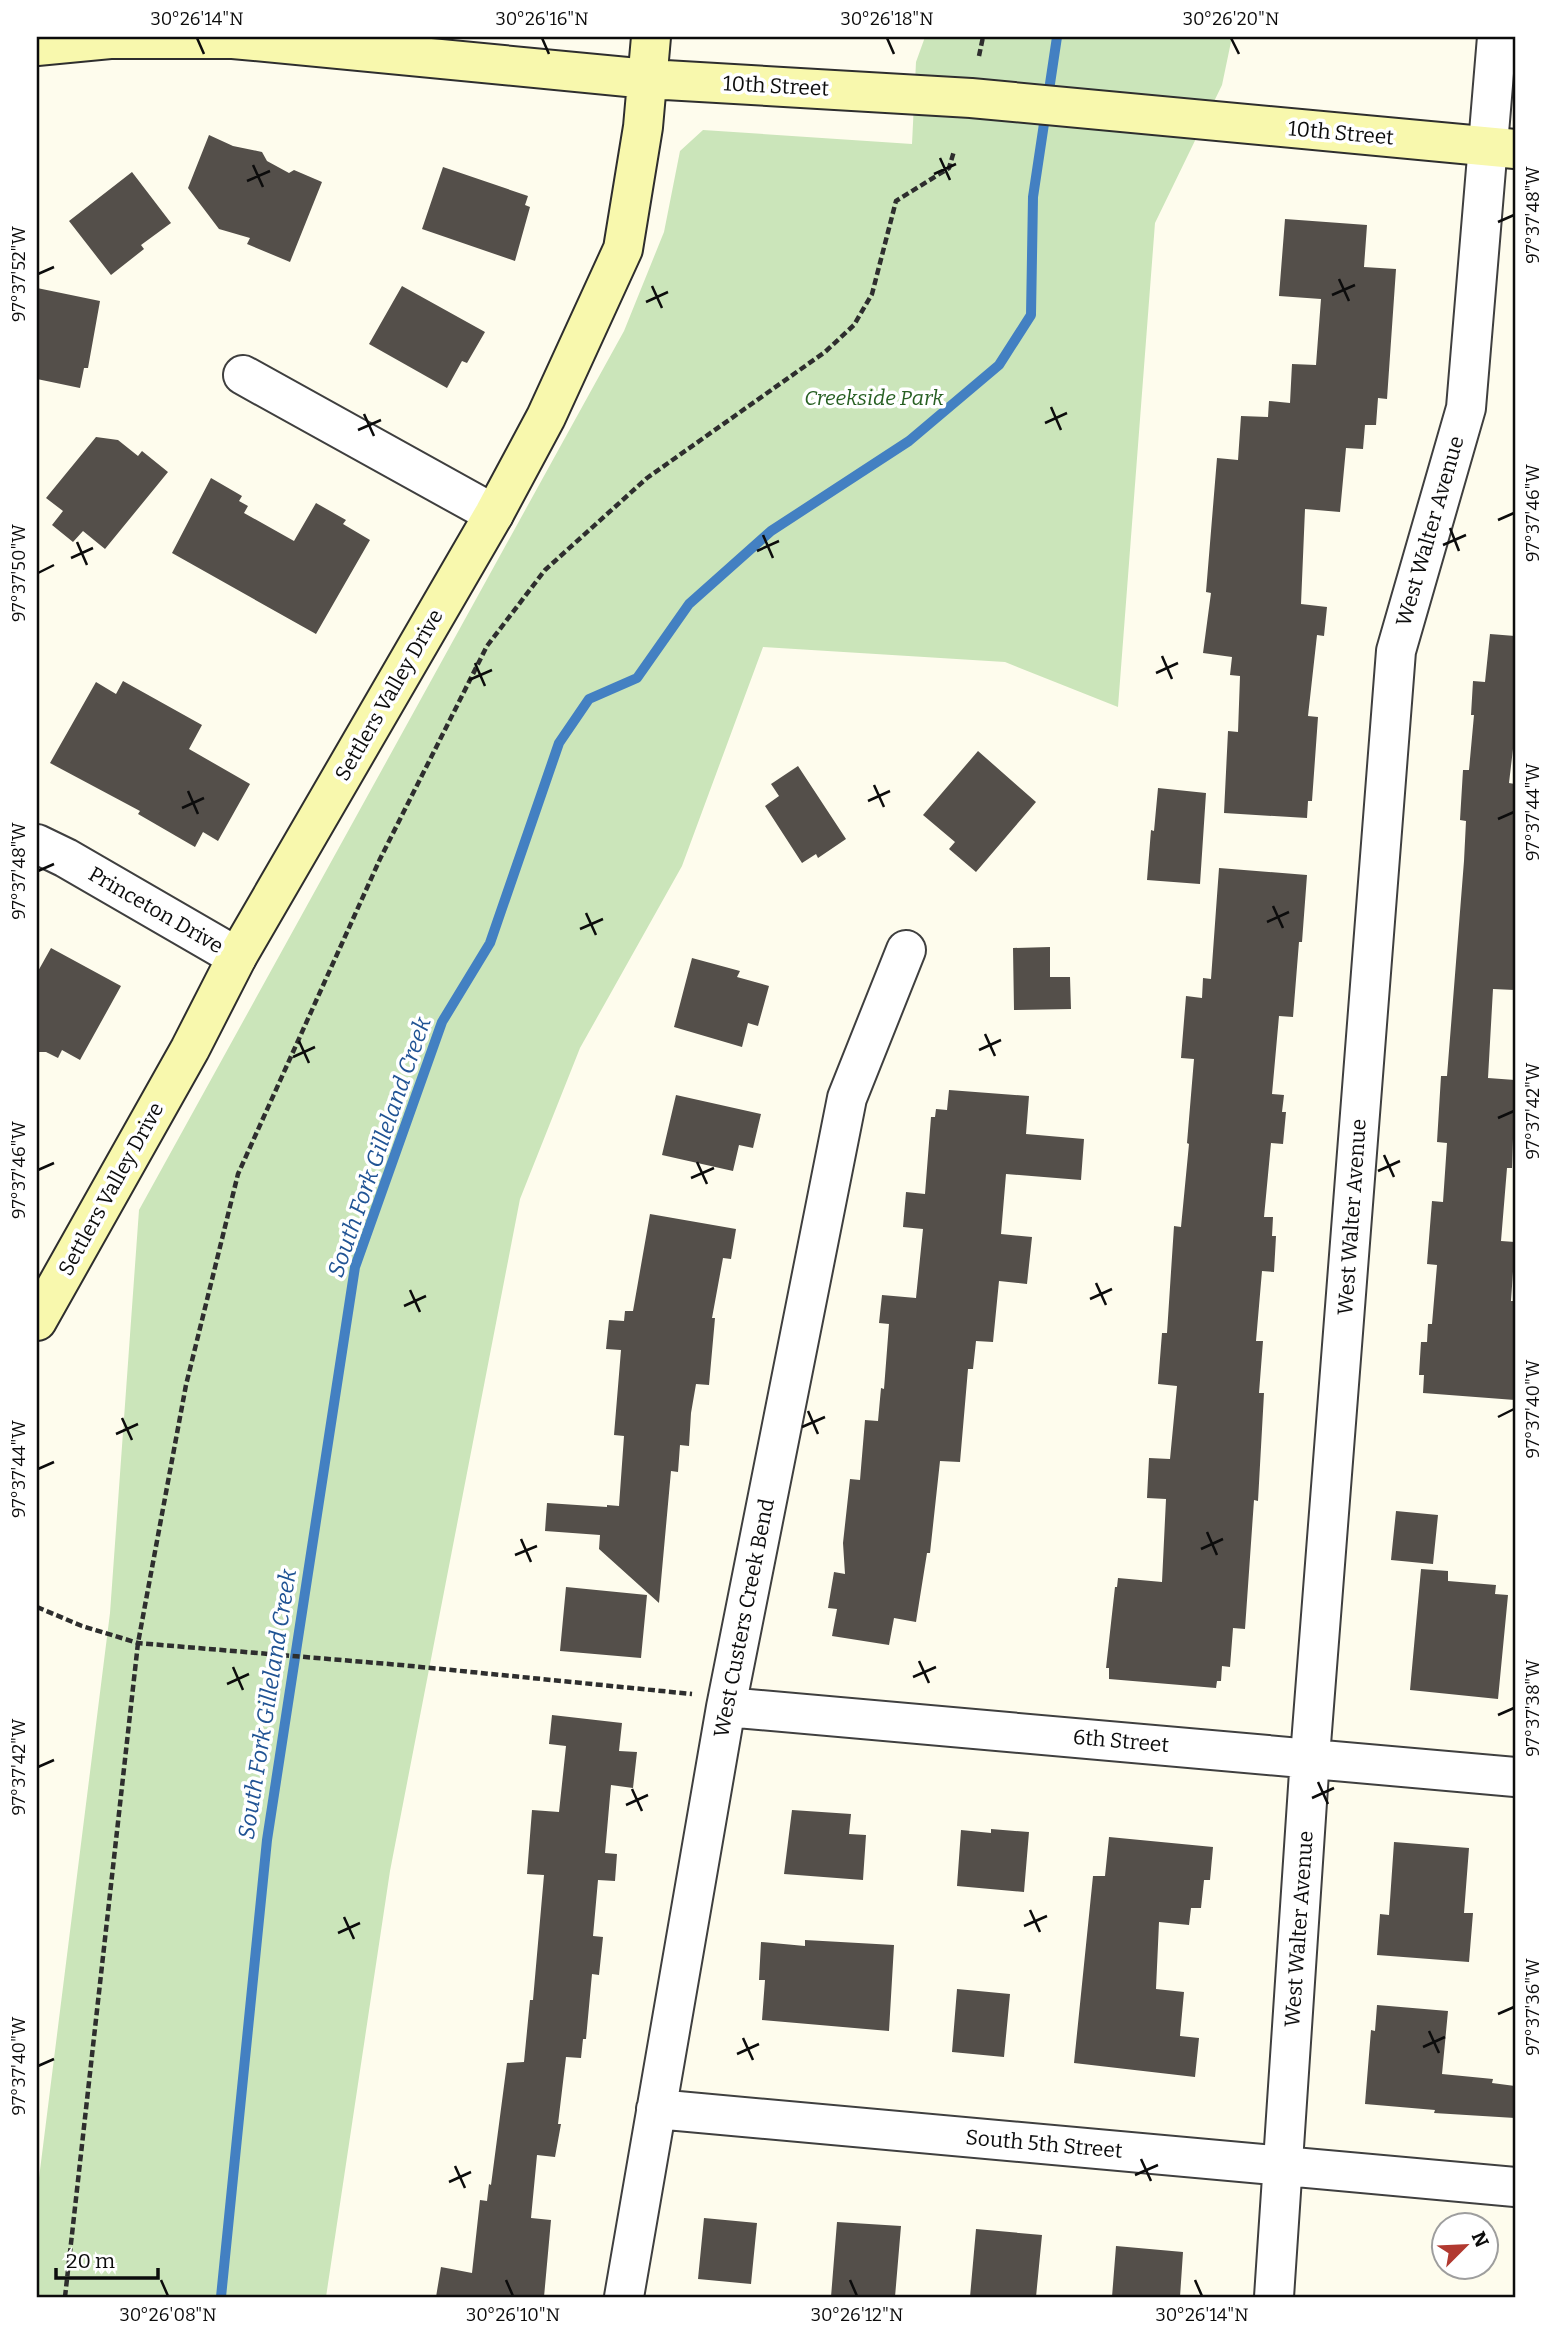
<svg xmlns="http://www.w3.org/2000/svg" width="1552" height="2334" font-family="Bitter,serif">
  <rect width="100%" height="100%" fill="#fefced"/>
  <path fill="#cbe5ba" d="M925 37H1232L1222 85 1155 223 1118 707 1005 662 763 647 682 866 580 1048 520 1199 390 1871 326 2297H37V2194L110 1613 139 1210 624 331 664 232 680 151 703 130 912 144 916 62Z"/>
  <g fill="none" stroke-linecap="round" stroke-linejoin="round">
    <path stroke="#4380c2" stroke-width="10" d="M221 2297 267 1840 355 1267 442 1022 490 943 559 743 589 699 637 678 689 604 771 531 909 441 999 365 1031 315 1033 197 1057 37"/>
  </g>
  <path fill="#544f4a" d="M209 135 233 146 262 152 267 161 289 173 294 170 322 182 290 262 247 244 250 238 219 229 188 188Z
    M443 167 528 196 525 205 530 207 515 261 422 229Z
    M132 172 171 223 141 245 144 249 111 275 69 221Z
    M1285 219 1367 225 1364 267 1396 269 1387 399 1378 398 1376 425H1365L1363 449 1346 448 1340 512 1305 509 1301 604 1327 607 1324 636 1317 635 1308 716 1318 717 1312 801H1308L1307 818 1224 813 1228 731 1238 732 1240 676 1230 675 1232 657 1203 653 1211 593 1206 592 1217 458 1238 460 1241 416 1268 417 1269 401 1290 403 1292 364 1316 365 1321 299 1279 296Z
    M402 286 485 332 467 363 462 361 447 388 369 344Z
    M37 288 100 301 88 368H84L80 388 37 379Z
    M96 437 118 440 138 456 142 451 168 472 105 549 83 531 73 542 52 525 63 511 46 498Z
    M211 478 242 496 239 501 248 506 244 513 294 541 316 503 346 520 343 524 370 540 316 634 172 553Z
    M1490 634 1515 636V732L1509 783 1515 784V990L1493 989 1488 1078 1515 1080 1512 1168H1507L1501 1241 1515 1242 1511 1301H1515V1400L1423 1393 1424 1375H1419L1421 1342H1427L1428 1324H1432L1437 1265 1427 1264 1432 1201 1443 1202 1447 1143 1437 1142 1441 1076H1447L1464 861 1466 821 1460 820 1463 770H1469L1474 715H1471L1473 681 1485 682Z
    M123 681 202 725 189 749 250 784 218 841 203 832 195 847 138 814 140 811 50 763 96 682 116 694Z
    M978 751 1036 802 976 872 949 849 955 842 923 815Z
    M798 766 846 839 818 858 816 854 802 863 765 806 779 796 771 784Z
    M1158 788 1206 793 1200 884 1147 880 1151 830 1154 831Z
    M1219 868 1307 875 1302 942H1299L1293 1017 1279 1016 1272 1094 1284 1095 1282 1112H1286L1283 1144 1271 1143 1264 1217H1273L1272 1236H1276L1274 1272 1262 1271 1256 1341H1263L1259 1393H1264L1258 1501 1254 1500 1245 1629 1233 1628 1230 1667 1222 1666 1221 1681H1217L1216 1688 1109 1679V1668H1106L1115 1587H1117L1118 1578 1162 1582 1166 1499 1147 1498 1149 1458 1170 1459 1177 1386 1158 1384 1162 1333H1167L1174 1226 1181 1227 1189 1144 1187 1143 1194 1059 1181 1058 1186 996 1202 998 1203 978 1211 979Z
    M1050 947V977H1070L1071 1009 1014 1010 1013 948Z
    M51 948 121 986 80 1060 62 1050 58 1058 46 1052H37V973Z
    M692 958 740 971 737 977 769 986 758 1026 748 1023 742 1047 674 1027Z
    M949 1090 1029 1096 1026 1134 1084 1139 1081 1180 1006 1174 1001 1234 1032 1237 1027 1284 999 1281 993 1342 976 1341 973 1369H968L960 1462 940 1461 930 1553H927L916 1622 894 1618 889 1645 832 1636 837 1609 828 1608 834 1572 845 1574 843 1543 850 1479 860 1480 865 1420 878 1421 881 1388 884 1389 889 1324 879 1323 882 1295 916 1298 923 1229 903 1227 906 1192 925 1194 931 1117H935L936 1109 947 1110Z
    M676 1095 761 1114 753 1148 739 1145 733 1171 662 1155Z
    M650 1214 736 1229 731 1259 723 1258 712 1318H715L709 1385 696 1384 691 1413 689 1446 680 1445 678 1472 671 1471 659 1603 599 1549 600 1535 545 1531 547 1503 607 1507V1505L619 1506 624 1436 614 1435 621 1350 606 1349 609 1320 624 1321 625 1311H633Z
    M1396 1511 1438 1515 1433 1564 1391 1560Z
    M1421 1569 1448 1571V1581L1496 1585 1495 1594 1508 1595 1498 1699 1410 1690Z
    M566 1587 647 1595 641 1658 560 1651Z
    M552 1715 622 1723 619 1751 637 1752 633 1788 611 1785 605 1853 617 1854 615 1881 598 1880 593 1936 603 1937 599 1975 592 1974 586 2039H583L581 2058 566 2057 558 2124H561L555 2157 537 2155 531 2218 551 2220 544 2297H436L441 2267 472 2273 480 2200 487 2201 489 2184 491 2185 507 2063 524 2062 530 2000H533L544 1875 527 1874 532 1810 559 1812 566 1746 549 1744Z
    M792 1810 851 1814 849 1834 866 1835 863 1880 784 1874Z
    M991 1829 1029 1832 1024 1892 957 1886 961 1830 991 1833Z
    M1109 1837 1213 1847 1210 1880H1204L1201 1908H1191L1189 1925 1159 1922 1156 1989 1184 1992 1180 2036 1199 2038 1195 2077 1074 2063 1093 1876H1105Z
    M1394 1842 1469 1848 1464 1913H1473L1469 1962 1377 1955 1380 1914 1389 1915Z
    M805 1940 894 1945 889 2031 762 2020 765 1980H759L761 1942 805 1946Z
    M957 1989 1010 1994 1004 2057 952 2052Z
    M1377 2005 1448 2011 1442 2074 1493 2079 1492 2083 1515 2086V2118L1434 2113 1435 2110 1365 2104 1371 2030 1375 2031Z
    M704 2218 757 2223 751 2284 698 2279Z
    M837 2222 901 2226 895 2297H831Z
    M976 2229 1042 2235 1036 2297H970Z
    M1116 2246 1183 2252 1180 2297H1112Z"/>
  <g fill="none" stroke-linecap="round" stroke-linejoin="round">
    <g stroke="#3f3f3f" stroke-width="42">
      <path id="street" d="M243 375 494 514
        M37 844 66 858 237 957
        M726 1707 1515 1777
        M656 2109 1515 2187
        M624 2297 726 1707 847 1098 906 950
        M1274 2297 1310 1757 1396 651 1466 408 1497 37"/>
    </g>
    <g stroke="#2e2e2e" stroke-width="42">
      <path id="secondary" d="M37 46 110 39H233L648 79 971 98 1515 149
        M37 1321 190 1049 237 957 494 514 546 417 623 249 643 127 651 37"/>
    </g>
    <path stroke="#2e2e2e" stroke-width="4.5" stroke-dasharray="7 3.5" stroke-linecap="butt" d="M979 56 983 37
      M37 1607 82 1626 138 1643 401 1665 692 1694
      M65 2297 138 1643 186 1385 238 1174 380 859 487 646 545 570 647 478 825 352 854 325 872 294 896 201 949 168 954 151"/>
    <use href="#street" stroke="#fff" stroke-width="38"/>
    <use href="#secondary" stroke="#f8f8ad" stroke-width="38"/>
  </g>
  <path fill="none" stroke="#0c0c0c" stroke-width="2.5" d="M197 38 204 54M542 38 549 54M887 38 894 54M1231 38 1239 54M940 158 950 180M253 165 263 187M934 174 956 164M247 181 270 171M1498 222 1514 215M38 274 54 267M1339 279 1349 301M652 286 662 308M1332 295 1355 285M646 302 668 292M1051 407 1061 430M364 414 374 436M1045 423 1067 413M358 430 381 420M1498 520 1514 513M1450 528 1459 551M763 535 773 558M77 542 87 565M1443 545 1466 535M757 551 779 541M71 558 93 548M38 573 54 565M1162 656 1172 679M475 663 485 686M1156 673 1178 663M469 680 492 670M874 785 884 807M188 791 198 814M868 801 890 791M182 808 204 798M1498 819 1514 812M38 871 54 864M1273 906 1283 928M586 913 596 935M1267 922 1289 912M580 929 603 919M985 1034 995 1056M299 1041 309 1063M979 1050 1001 1040M293 1057 315 1047M1498 1118 1514 1111M1384 1155 1394 1177M697 1162 707 1184M38 1170 54 1163M1378 1171 1400 1161M691 1178 714 1168M1096 1283 1106 1305M410 1290 420 1312M1090 1299 1112 1289M404 1306 426 1296M808 1411 818 1434M1498 1417 1514 1409M122 1418 132 1440M802 1427 825 1417M116 1434 138 1424M38 1469 54 1462M1207 1532 1217 1555M521 1539 531 1562M1201 1549 1223 1539M515 1555 537 1546M919 1661 929 1683M233 1667 243 1690M913 1677 936 1667M227 1684 249 1674M1498 1715 1514 1708M38 1767 54 1760M1318 1782 1328 1804M632 1789 642 1811M1312 1798 1334 1788M626 1805 648 1795M1030 1910 1040 1932M344 1917 354 1939M1024 1926 1047 1916M338 1933 360 1923M1498 2014 1514 2007M1429 2031 1439 2053M743 2038 753 2060M1423 2047 1445 2037M737 2054 759 2044M38 2066 54 2059M1141 2159 1151 2181M455 2166 465 2188M1135 2175 1158 2165M449 2182 471 2172M161 2280 168 2296M506 2280 513 2296M850 2280 857 2296M1195 2280 1202 2296"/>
  <g text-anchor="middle" stroke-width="7" stroke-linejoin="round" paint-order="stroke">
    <g font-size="21" fill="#0c0c0c" stroke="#fff">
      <text transform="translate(776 86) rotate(3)" y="7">10th Street</text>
      <text transform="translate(1341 133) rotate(5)" y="7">10th Street</text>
      <text transform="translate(1430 531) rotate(-74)" y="7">West Walter Avenue</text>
      <text transform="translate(389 695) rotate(-60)" y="7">Settlers Valley Drive</text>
      <text transform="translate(156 910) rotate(30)" y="7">Princeton Drive</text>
      <text transform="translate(111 1189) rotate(-61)" y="7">Settlers Valley Drive</text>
      <text transform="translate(1352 1217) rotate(-86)" y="7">West Walter Avenue</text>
      <text transform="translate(744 1618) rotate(-79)" y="7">West Custers Creek Bend</text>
      <text transform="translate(1121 1741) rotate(5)" y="7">6th Street</text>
      <text transform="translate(1299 1929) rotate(-86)" y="7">West Walter Avenue</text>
      <text transform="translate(1044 2144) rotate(5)" y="7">South 5th Street</text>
    </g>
    <g font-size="21" font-style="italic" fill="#275f22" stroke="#fff">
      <text x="874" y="405">Creekside Park</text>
    </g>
    <g font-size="23" font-style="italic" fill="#205394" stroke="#fff">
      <text transform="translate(379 1147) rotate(-71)" y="8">South Fork Gilleland Creek</text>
      <text transform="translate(267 1704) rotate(-81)" y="8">South Fork Gilleland Creek</text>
    </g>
  </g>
  <rect width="1552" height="2334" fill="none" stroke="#ffffff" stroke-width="77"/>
  <g transform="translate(1465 2246) rotate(66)"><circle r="33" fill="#ffffff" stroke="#9e9e9e" stroke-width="2"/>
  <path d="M0-5L12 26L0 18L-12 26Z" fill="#b13930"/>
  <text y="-10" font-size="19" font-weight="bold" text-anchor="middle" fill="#0c0c0c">N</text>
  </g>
  <path d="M56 2268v10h102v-10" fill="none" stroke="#0c0c0c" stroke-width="3.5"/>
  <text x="66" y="2268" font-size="21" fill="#0c0c0c" stroke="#ffffff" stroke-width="5" paint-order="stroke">20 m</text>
  <rect x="38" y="38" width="1476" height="2258" fill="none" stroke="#0c0c0c" stroke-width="2.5"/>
  <g font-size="18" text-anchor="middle" fill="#0c0c0c">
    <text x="197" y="25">30°26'14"N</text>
    <text x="542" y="25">30°26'16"N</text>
    <text x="887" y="25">30°26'18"N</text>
    <text x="1231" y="25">30°26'20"N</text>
    <text transform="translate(1533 215) rotate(-90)" y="6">97°37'48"W</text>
    <text transform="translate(19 274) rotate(-90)" y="6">97°37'52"W</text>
    <text transform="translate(1533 513) rotate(-90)" y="6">97°37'46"W</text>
    <text transform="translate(19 573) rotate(-90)" y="6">97°37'50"W</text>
    <text transform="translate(1533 812) rotate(-90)" y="6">97°37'44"W</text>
    <text transform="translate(19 871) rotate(-90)" y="6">97°37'48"W</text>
    <text transform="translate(1533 1111) rotate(-90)" y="6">97°37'42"W</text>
    <text transform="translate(19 1170) rotate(-90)" y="6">97°37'46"W</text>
    <text transform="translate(1533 1409) rotate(-90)" y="6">97°37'40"W</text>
    <text transform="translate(19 1469) rotate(-90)" y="6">97°37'44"W</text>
    <text transform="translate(1533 1708) rotate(-90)" y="6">97°37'38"W</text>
    <text transform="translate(19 1767) rotate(-90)" y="6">97°37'42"W</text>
    <text transform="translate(1533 2007) rotate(-90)" y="6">97°37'36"W</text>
    <text transform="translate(19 2066) rotate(-90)" y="6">97°37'40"W</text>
    <text x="168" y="2321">30°26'08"N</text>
    <text x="513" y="2321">30°26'10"N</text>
    <text x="857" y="2321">30°26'12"N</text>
    <text x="1202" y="2321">30°26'14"N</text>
  </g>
</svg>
